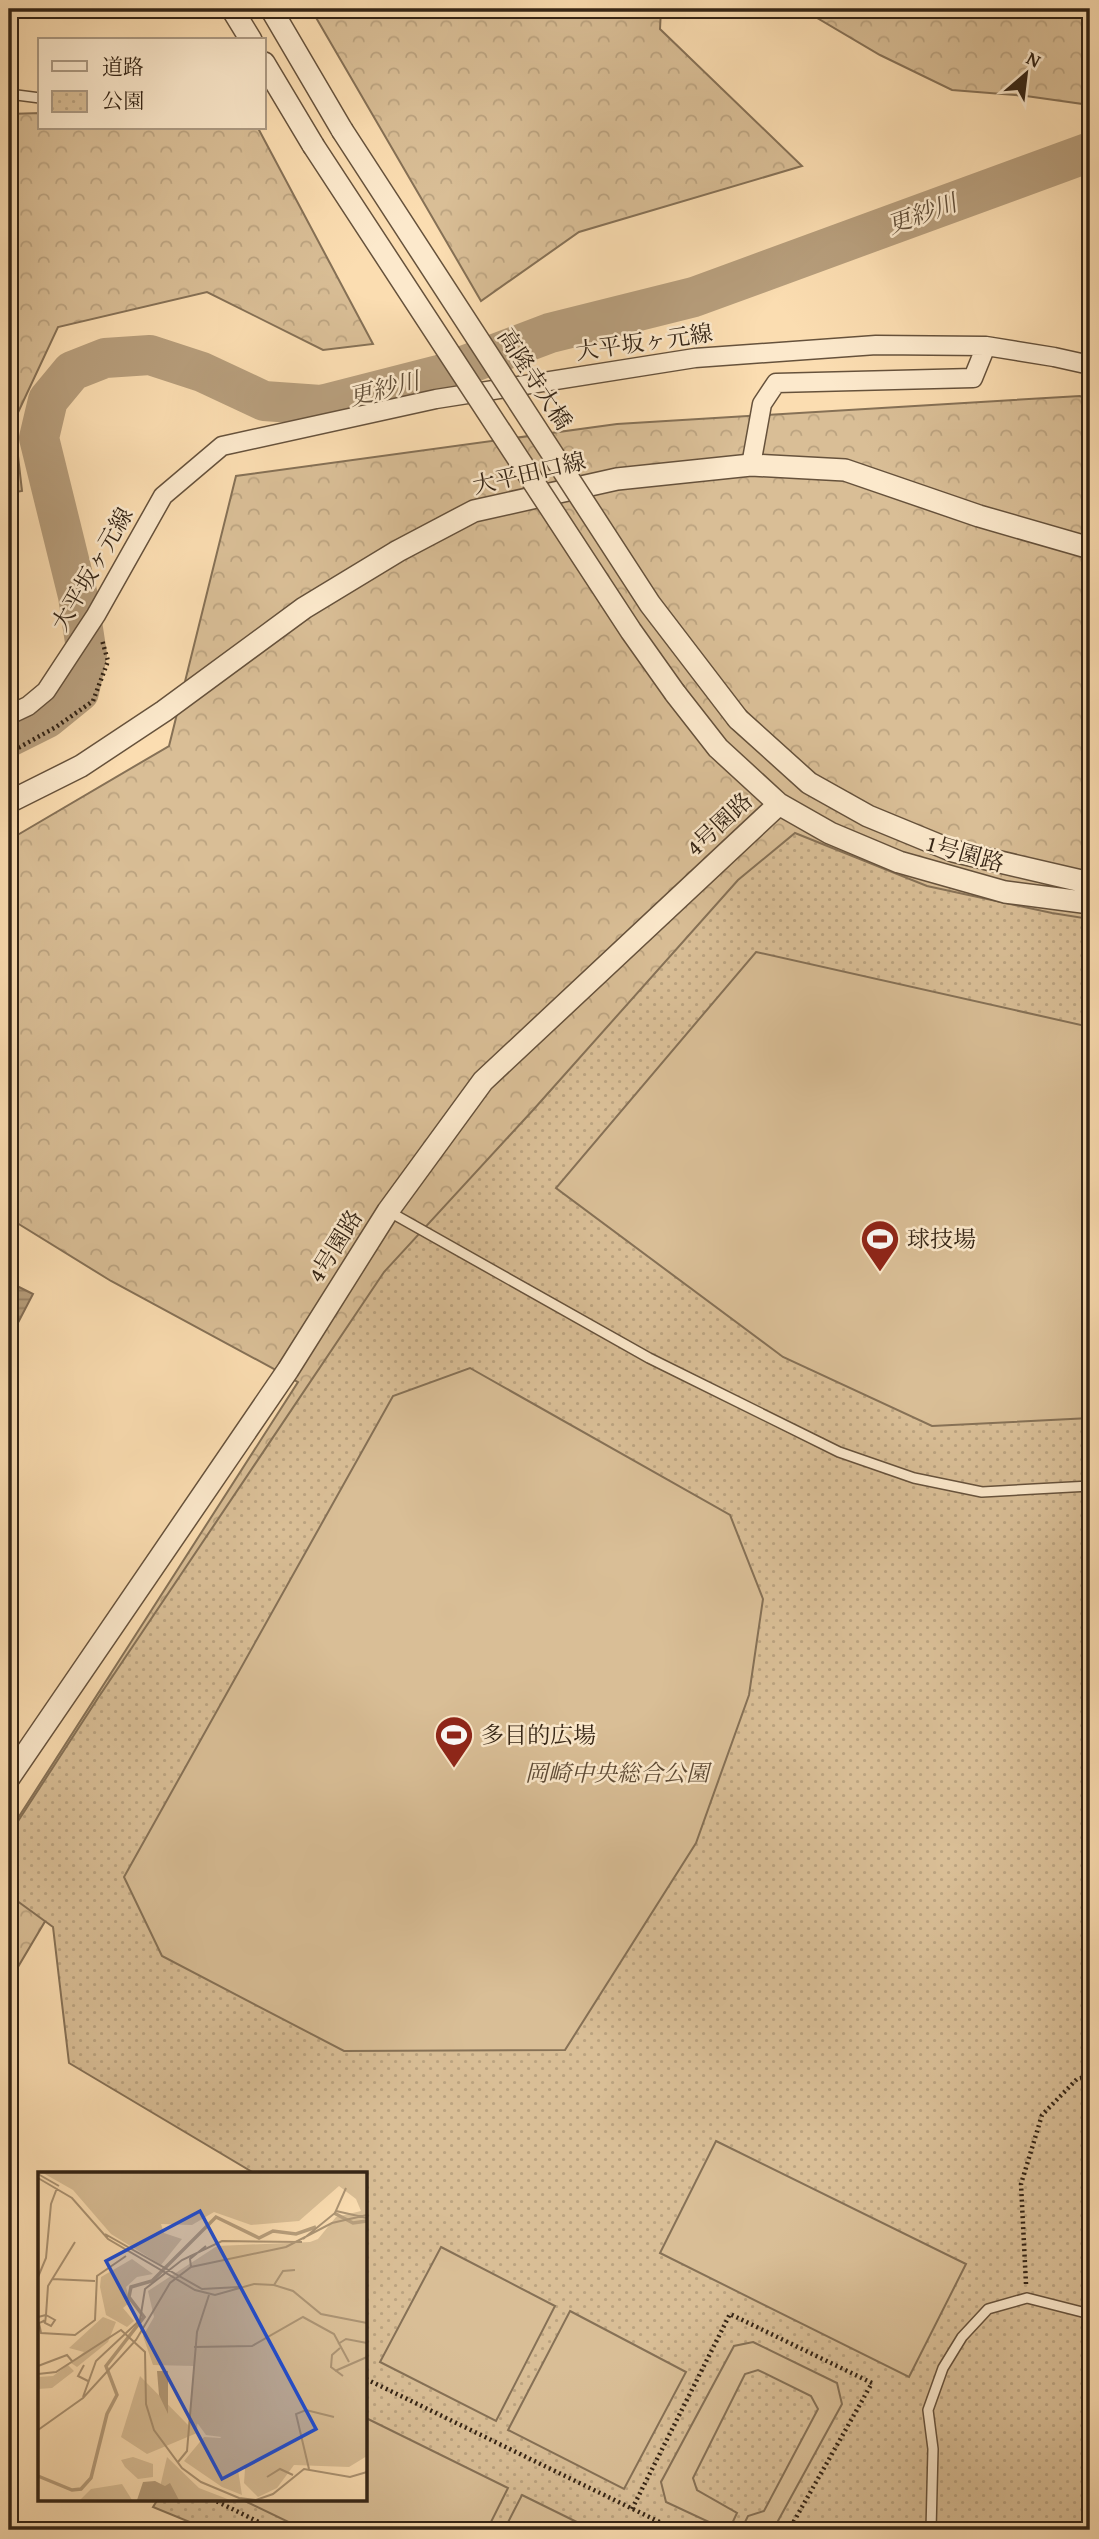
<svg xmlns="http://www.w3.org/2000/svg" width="1099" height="2539" font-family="'Gentium Book Plus','Noto Serif JP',serif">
  <defs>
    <pattern id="forest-crowns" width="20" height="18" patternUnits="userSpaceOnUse" patternTransform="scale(1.75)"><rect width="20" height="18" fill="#d9be96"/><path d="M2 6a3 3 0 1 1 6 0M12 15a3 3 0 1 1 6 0" fill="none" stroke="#bba380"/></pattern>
    <pattern id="park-dots" width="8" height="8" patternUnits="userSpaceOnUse" patternTransform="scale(1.75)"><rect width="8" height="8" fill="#d9be96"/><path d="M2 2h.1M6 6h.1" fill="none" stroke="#bba380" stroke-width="1.8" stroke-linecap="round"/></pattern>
    <pattern id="water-rules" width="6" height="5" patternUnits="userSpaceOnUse" patternTransform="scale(1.75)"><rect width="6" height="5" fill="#b79e7c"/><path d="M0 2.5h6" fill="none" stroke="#968164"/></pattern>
  </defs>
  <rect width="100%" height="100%" fill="#fbddb1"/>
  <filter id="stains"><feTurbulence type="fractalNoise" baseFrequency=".00286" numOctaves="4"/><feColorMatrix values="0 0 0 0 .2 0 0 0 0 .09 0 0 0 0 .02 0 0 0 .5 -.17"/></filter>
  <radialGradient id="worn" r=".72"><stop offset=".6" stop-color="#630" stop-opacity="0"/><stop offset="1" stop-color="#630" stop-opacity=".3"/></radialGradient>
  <path fill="url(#forest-crowns)" stroke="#867156" stroke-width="2" d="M311 9H661L660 29 802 166 579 232 481 301Z
    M802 9H1090V105L1026 96 952 90 880 55Z
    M40 113V128H258L373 344 323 350 207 292 58 327 14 421 22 491 9 493V114Z
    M1080 396 1090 402V1048L148 1748 9 1982V1832L298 1382 111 1281 9 1218V840L169 746 236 476 617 424Z"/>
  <path fill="url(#park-dots)" stroke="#867156" stroke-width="2" d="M795 833 927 886 1052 913 1090 919V2530H209L153 2507 158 2499H366V2173H254L69 2063 53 1927 9 1895V1835L98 1698 384 1272 534 1109 738 880Z"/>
  <path fill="#d9be96" stroke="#867156" stroke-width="2" d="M756 952 1090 1027V1418L932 1426 783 1357 556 1188Z
    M470 1368 730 1515 763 1599 749 1695 696 1843 565 2050 344 2051 162 1956 124 1877 393 1396Z
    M716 2141 966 2264 909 2377 660 2253Z
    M441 2247 555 2306 496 2421 380 2362Z
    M570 2311 686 2372 624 2489 508 2430Z
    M753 2342 837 2383 842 2404 773 2530H741L748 2516 764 2511 818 2409 811 2396 758 2370 745 2374 693 2478 697 2490 737 2513 729 2530H726L666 2502 661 2482 734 2346Z
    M366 2418 508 2488 487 2530H305L241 2499H366Z
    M522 2495 593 2530H504Z"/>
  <path fill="url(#water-rules)" stroke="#836d53" stroke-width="2" d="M9 1282 33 1294 9 1340Z"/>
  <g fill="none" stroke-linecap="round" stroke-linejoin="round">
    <path stroke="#b79e7c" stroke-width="40" d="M9 737 47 718 79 692 87 655 78 596 39 438 48 400 72 371 105 358 150 355 202 372 264 401 321 405 442 374 550 333 694 297 1090 152"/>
    <g stroke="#66523c" stroke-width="12">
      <path id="service" d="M9 94 40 98
        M388 1211 649 1358 839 1452 914 1478 982 1492 1090 1486
        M931 2530 933 2449 928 2410 943 2368 962 2337 988 2309 1027 2298 1090 2314"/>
    </g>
    <g stroke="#66523c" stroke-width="21">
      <path id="minor" d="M751 465 762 404 776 383 973 378 986 346
        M9 715 28 706 46 691 96 615 163 496 222 446 436 399 695 358 876 345 986 346 1054 357 1090 365"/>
    </g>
    <g stroke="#66523c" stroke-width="24">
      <path id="tertiary" d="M232 9 251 40
        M271 9 342 130
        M264 63 313 145
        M675 693 718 748 779 804 830 833 899 862 1005 892 1090 903
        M738 719 809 783 868 816 953 851 1090 883
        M9 802 81 766 164 711 304 608 398 551 474 511 617 479 751 465 845 470 979 516 1090 548
        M9 1778 288 1370 388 1211 483 1081 779 804"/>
    </g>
    <path stroke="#342415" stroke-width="4.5" stroke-dasharray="2 3.5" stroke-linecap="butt" d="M9 753 56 727 93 701 108 661 102 640
      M1026 2284 1021 2184 1042 2115 1077 2079 1090 2076
      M366 2379 676 2530
      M212 2499 275 2530
      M632 2509 730 2314 872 2383 789 2530"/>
    <use href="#service" stroke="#fce9cc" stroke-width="9"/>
    <use href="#minor" stroke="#fce9cc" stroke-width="18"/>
    <use href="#tertiary" stroke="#fce9cc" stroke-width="21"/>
    <g stroke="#66523c" stroke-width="24" stroke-linecap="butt">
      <path id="tertiary-bridge" d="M342 130 650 604 738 719
        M313 145 631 631 675 693"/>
    </g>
    <use href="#tertiary-bridge" stroke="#fce9cc" stroke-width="21"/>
  </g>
  <defs>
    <g id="stadium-pin" transform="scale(2.0125)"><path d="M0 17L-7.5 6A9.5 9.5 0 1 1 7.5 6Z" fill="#8f2418" stroke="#fce9cc"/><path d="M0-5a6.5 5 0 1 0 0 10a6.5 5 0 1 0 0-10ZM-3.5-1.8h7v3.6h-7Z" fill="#fff"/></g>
  </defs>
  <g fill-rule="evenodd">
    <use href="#stadium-pin" x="880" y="1239"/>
    <use href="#stadium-pin" x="454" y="1735"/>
  </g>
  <g text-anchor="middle" stroke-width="5" stroke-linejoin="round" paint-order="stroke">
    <g font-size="23" fill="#342415" stroke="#fce9cc">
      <text transform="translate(644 342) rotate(-8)" y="8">大平坂ヶ元線</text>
      <text transform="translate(535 379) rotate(57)" y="8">高隆寺大橋</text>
      <text transform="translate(529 473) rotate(-13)" y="8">大平田口線</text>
      <text transform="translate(92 569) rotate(-60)" y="8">大平坂ヶ元線</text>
      <text transform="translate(719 824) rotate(-43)" y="8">4号園路</text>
      <text transform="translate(965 853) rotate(16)" y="8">1号園路</text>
      <text transform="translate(335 1246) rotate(-58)" y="8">4号園路</text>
    </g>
    <g font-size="23" fill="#342415" stroke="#fce9cc" text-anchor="start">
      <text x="907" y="1247">球技場</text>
      <text x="481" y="1743">多目的広場</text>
    </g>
    <g font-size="23" font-style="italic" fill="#5d4a35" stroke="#fce9cc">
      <text x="617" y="1781">岡崎中央総合公園</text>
    </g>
    <g font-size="24" font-style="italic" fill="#624f39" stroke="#fce9cc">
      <text transform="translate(922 214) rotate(-20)" y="8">更紗川</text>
      <text transform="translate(384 389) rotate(-14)" y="8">更紗川</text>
    </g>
  </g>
  <g transform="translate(38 2172)">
    <rect width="329" height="329" fill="#fbddb1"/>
    <path d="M5 1H329V146L160 232 159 261 109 282 83 265 102 204 151 254 156 194 115 193 105 164 116 145 110 119 179 74 272 70 280 67 298 45 323 39 318 27 301 14 261 49 213 53 176 40 154 53 123 52 126 61 144 67 123 93 73 62 35 18ZM94 87 115 102 99 105 88 115 92 130 85 136 96 149 89 155 68 143 62 115 63 105ZM65 145 78 150 70 170 39 195 33 191 46 180 31 176ZM30 193 36 199 14 216 0 217V205L15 204ZM210 247 198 285 204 323 184 315 146 289 166 265 182 266ZM95 285 115 292V305L100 307 87 295 83 288ZM129 285 161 316 192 328H119ZM84 312 94 328H42L53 317Z" fill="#d9be96"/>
    <path d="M271 90 313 113 329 106V284L311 295 256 293 239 316 220 325 206 311 207 297H195L199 267 168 263 160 252 152 251 159 181 174 124 233 113 243 98Z" fill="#d9be96"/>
    <path d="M210 127 219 133 229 160 213 169 170 166 176 136ZM258 168 279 172 278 183 286 182 288 199 300 209 295 234 269 230 272 212 261 213 254 204 256 194H263L254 192ZM171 185 200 186 209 200 210 239 191 249 171 250 164 245 165 191ZM329 200V211L316 224 315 234 329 251V259L313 249 306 231 310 218ZM254 239V252H227V240ZM295 249 326 270 310 292 279 270ZM202 280H225V292L202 293Z" fill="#d9be96"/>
    <path d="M119 199H130V242L121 223ZM117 309 127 314 132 311 141 328H99L105 310Z" fill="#b79e7c"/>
    <path fill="none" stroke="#b79e7c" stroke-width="3.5" d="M296 41 315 51 329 49M0 304 34 318 43 317 53 306 69 242 79 223 68 194 106 145 91 125 93 115 114 109 178 45 221 66 235 59 258 62 278 55"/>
    <path fill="none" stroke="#ab9373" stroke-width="2" d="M0 2 21 14M0 6 34 26 70 67 157 118 177 123 216 112 236 113 255 119 283 142 329 151M298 39 329 46M67 62 164 117 201 115M265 67 297 41 308 16M153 95 152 87 168 74M0 105 8 86 13 32 19 16M14 107 57 109M236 113 245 99 257 98M0 145 8 143 10 114 37 70M5 148 7 151 13 154 17 148 8 143 7 151M6 149 1 151 3 161 37 163 57 148 59 104 88 84M300 172 308 167 329 171M156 175 214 174 265 145 296 162 311 190M302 176 294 183 293 195 305 204M46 193 40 204 50 209M0 194 29 183 34 189M297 199 329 185M0 202 18 200 83 158 107 180 108 232 116 258 144 296 163 310 201 326 218 328 235 322 266 297 312 305 329 300M45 225 58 189 102 148 107 117 144 88 184 69 264 70M0 258 45 226 98 168 132 111 153 95 248 75 294 51 329 43M140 290 149 279 159 160 171 123M271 297 258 242 268 238 296 245M229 305 242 297 255 303"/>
    <path fill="#1d4ed8" fill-opacity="0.15" stroke="#1d4ed8" stroke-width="3.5" d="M162 39 278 257 184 307 68 89Z"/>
    <rect width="329" height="329" fill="none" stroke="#342415" stroke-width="3.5"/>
  </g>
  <rect width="1099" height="2539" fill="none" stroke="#fbddb1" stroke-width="35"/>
  <rect x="10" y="10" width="1078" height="2518" fill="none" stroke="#342415" stroke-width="3.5"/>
  <rect x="18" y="18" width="1064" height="2504" fill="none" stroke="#342415" stroke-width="2"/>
  <rect x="38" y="38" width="228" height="91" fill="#fce9cc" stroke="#ac9a83" stroke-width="2"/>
  <rect x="52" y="61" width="35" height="10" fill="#fce9cc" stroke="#ac9a83" stroke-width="2"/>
  <text x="102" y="74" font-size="21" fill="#342415">道路</text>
  <rect x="52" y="91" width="35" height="21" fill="url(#park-dots)" stroke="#ac9a83" stroke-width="2"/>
  <text x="102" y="108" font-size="21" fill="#342415">公園</text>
  <g transform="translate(1026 74) rotate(28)" stroke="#fce9cc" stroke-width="5" paint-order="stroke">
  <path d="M0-5L12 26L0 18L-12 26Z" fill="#342415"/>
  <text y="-10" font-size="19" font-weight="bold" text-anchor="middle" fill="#342415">N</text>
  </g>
  <rect width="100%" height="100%" filter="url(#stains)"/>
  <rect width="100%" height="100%" fill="url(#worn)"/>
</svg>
